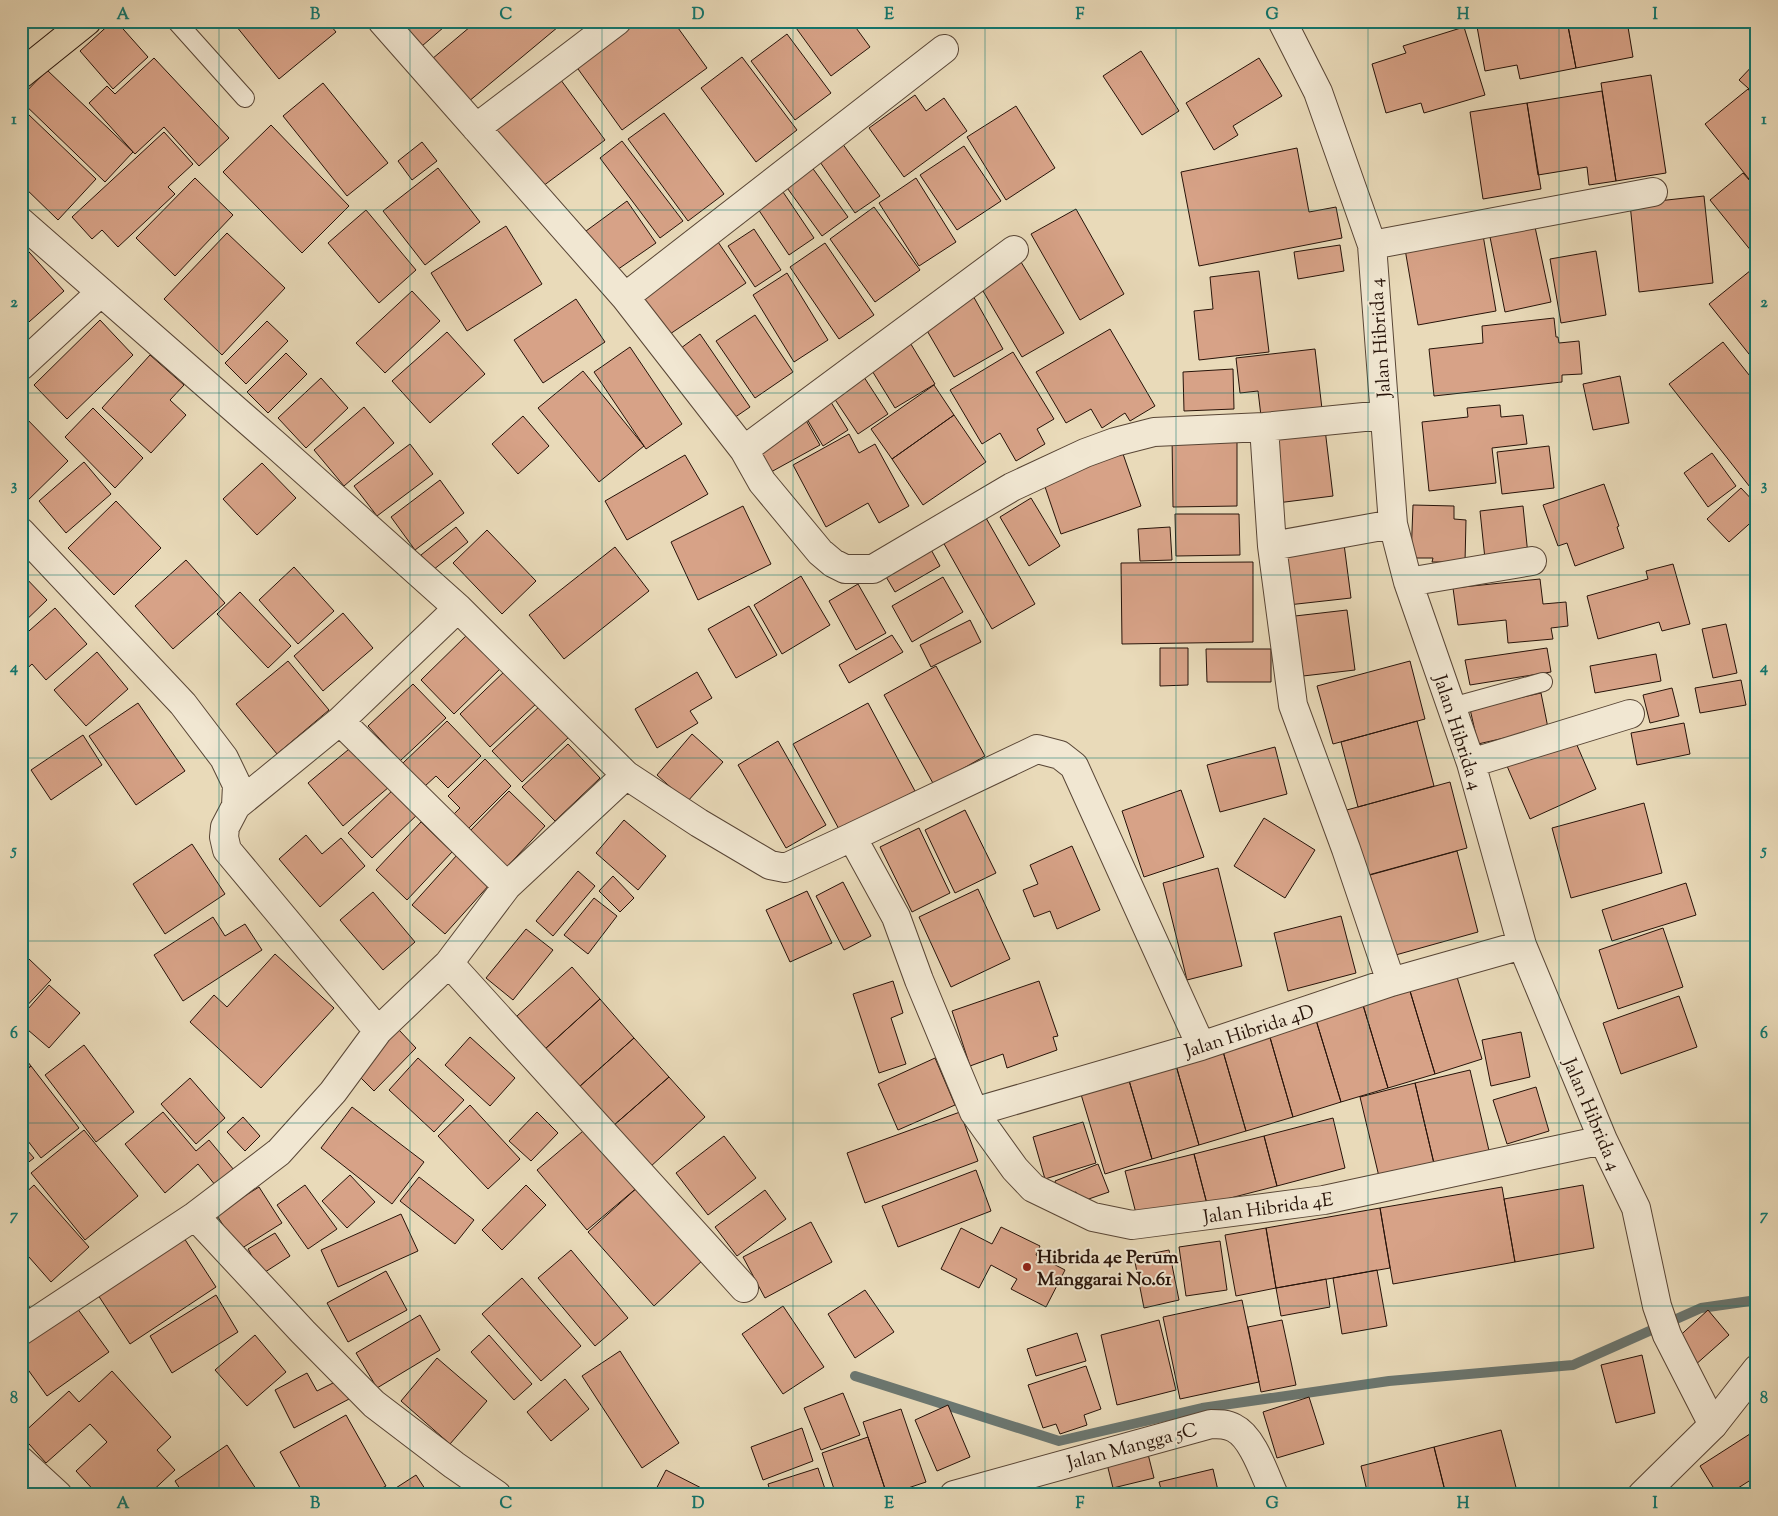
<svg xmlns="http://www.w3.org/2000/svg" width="1778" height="1516" font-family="'Sorts Mill Goudy',serif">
  <rect width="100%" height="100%" fill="#e9dab9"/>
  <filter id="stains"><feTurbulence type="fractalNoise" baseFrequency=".004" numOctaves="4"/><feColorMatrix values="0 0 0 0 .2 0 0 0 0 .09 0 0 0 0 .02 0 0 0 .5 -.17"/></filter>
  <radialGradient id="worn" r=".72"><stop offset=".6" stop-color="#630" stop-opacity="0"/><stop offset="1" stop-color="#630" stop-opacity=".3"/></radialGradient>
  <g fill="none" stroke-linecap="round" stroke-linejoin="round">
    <path stroke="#6b7771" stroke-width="10" d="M855 1376 1059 1441 1202 1408 1389 1381 1573 1365 1701 1308 1757 1300"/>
  </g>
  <path fill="#d7a287" stroke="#271309" d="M113 21H116L148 57 113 89 80 51Z
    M232 21H327L336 32 279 79Z
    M401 21H451L422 46Z
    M477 21H564V22L468 102 432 59Z
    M629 21H673L707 68 622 130 573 62Z
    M791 21H851L870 47 831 76Z
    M1476 21H1567L1576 68 1520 79 1517 65 1485 71Z
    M1567 21H1627L1633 57 1576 68Z
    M1464 27 1485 95 1424 113 1421 103 1386 113 1372 64 1406 53 1403 46Z
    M787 34 831 93 795 120 751 61Z
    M1141 51 1179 111 1142 135 1103 76Z
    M742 57 797 130 756 162 701 88Z
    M154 58 229 138 199 166 164 127 135 154 89 103 107 86 115 94Z
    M1259 58 1282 96 1233 126 1238 135 1214 150 1186 103Z
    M1757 61V96L1739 80Z
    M47 70 133 152 105 182 21 101V97Z
    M555 72 605 140 539 189 489 120Z
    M1651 75 1666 173 1616 181 1601 83Z
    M323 83 388 163 347 196 283 116Z
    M1748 89 1757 100V189L1705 124Z
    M1602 91 1616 181 1589 185 1587 167 1538 175 1527 103Z
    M915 95 926 111 944 98 967 131 904 177 869 128Z
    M1527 103 1541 189 1483 199 1470 112Z
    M1016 106 1055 168 1006 200 967 137Z
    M664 113 724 194 688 221 628 139Z
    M28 114 96 179 58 220 21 184V121Z
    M271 125 349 206 302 253 223 172Z
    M164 132 193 164 168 187 175 194 118 247 102 230 92 239 72 217Z
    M622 141 683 221 660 238 600 158Z
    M422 142 437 161 412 180 398 161Z
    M842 143 880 196 855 213 818 159Z
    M964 146 1001 201 957 230 920 175Z
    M1297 148 1309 212 1336 207 1342 238 1199 266 1181 172Z
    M811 166 848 217 822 236 785 185Z
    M438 168 480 222 425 265 383 211Z
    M1743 173 1757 189V249L1752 252 1710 200Z
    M195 178 233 215 175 276 136 238Z
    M916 178 956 242 919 266 879 203Z
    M781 189 814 238 789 255 756 206Z
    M1704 196 1713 283 1639 292 1630 204Z
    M627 201 656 243 614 272 586 231Z
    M874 207 920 270 875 302 830 239Z
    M1076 209 1124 294 1080 320 1031 234Z
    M366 210 416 270 379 303 328 243Z
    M506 226 542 284 467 331 431 273Z
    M1535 227 1551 302 1505 312 1490 237Z
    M754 229 781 270 755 287 728 246Z
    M227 233 285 288 222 355 164 299Z
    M1483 235 1496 311 1418 325 1405 249Z
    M718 242 746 283 667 336 639 295Z
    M21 243 64 291 21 329Z
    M825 243 874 315 839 339 790 267Z
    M1340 245 1344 271 1298 279 1294 252Z
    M1596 251 1606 315 1561 323 1550 259Z
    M1021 262 1064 333 1022 357 980 286Z
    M1756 266H1757V364L1709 304Z
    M1259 271 1269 352 1199 360 1194 311 1213 309 1210 277Z
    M787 273 828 340 794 362 753 295Z
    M412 291 440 321 385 373 356 343Z
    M972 294 1003 349 954 377 922 322Z
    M576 299 605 342 543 383 514 340Z
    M755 315 793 372 755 398 716 341Z
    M1554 318 1556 337H1558L1559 343 1579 341 1582 374 1562 375V382L1434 396 1429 349 1483 343 1482 326Z
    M100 320 133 355 67 419 34 385Z
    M267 321 288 341 246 384 225 363Z
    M1110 329 1155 406 1130 421 1125 413 1102 428 1091 409 1066 423 1036 372Z
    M447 332 485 374 430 423 392 381Z
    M700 334 750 407 728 422 677 351Z
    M906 336 935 384 895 408 866 361Z
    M1723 342 1757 385V496L1669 384Z
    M630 347 682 424 646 449 594 372Z
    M1315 349 1322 409 1261 416 1258 391 1240 393 1236 358Z
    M1013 352 1054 419 1037 429 1045 444 1016 461 1000 433 982 444 950 390Z
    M286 353 307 374 268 413 247 392Z
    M150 355 184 385 170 400 186 415 151 453 102 408Z
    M1233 369 1234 409 1184 411 1183 372Z
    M583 371 644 446 599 482 538 408Z
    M860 371 888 414 858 434 830 392Z
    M1620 376 1629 423 1593 430 1583 384Z
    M321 378 348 408 306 448 278 418Z
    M934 385 954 415 892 459 871 429Z
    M826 394 848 430 823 446 801 409Z
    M1500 405 1501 417 1523 415 1527 444 1492 448 1496 483 1429 491 1422 422 1468 417 1467 408Z
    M364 407 394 443 344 486 314 450Z
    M93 408 143 458 115 488 65 437Z
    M21 413 68 461 23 505 21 504Z
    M803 415 820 445 771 472 755 443Z
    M954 415 986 462 923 505 892 459Z
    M523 416 549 446 518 474 492 444Z
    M1325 429 1333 496 1277 503 1268 436Z
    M849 434 859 453 875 444 909 506 879 523 868 503 826 527 793 465Z
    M1237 435V506L1173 507 1172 436Z
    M410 444 433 474 377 516 354 486Z
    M1549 446 1554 488 1502 494 1497 452Z
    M1122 451 1141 506 1061 534 1042 478Z
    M1712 453 1736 486 1708 507 1684 473Z
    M685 455 708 494 627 540 605 501Z
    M84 462 111 494 66 533 39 501Z
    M262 463 296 498 257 535 223 499Z
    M440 480 464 513 415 550 391 517Z
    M1604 484 1619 526 1617 527 1624 548 1575 566 1567 543 1558 546 1543 505Z
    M1741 488 1757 505V517L1729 542 1707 519Z
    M1031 498 1060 546 1029 566 1000 517Z
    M116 501 161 548 114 595 68 548Z
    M1413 505 1454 506V519L1466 520 1465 562H1432L1433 558H1411Z
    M743 506 771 564 698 600 671 542Z
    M1523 506 1528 555 1485 559 1480 511Z
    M1175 514H1239L1240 555 1176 556Z
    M986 518 1035 604 992 629 943 542Z
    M456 527 468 542 433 570 421 555Z
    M1170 527 1172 560 1140 561 1138 529Z
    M487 530 536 581 502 614 453 563Z
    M928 544 940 566 895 592 882 570Z
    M1344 544 1351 598 1288 605 1281 552Z
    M615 547 649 591 564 659 529 615Z
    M186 560 225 603 173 649 135 606Z
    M1253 562V642L1122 644 1121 563Z
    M1673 564 1690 624 1662 631 1659 622 1598 639 1587 596 1648 579 1646 571Z
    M294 567 334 611 298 644 259 600Z
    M21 573 47 600 21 625Z
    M801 576 830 625 782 654 754 605Z
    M943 577 963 612 912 642 892 606Z
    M1540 579 1543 604 1566 602 1568 626 1551 628 1553 639 1508 643 1506 620 1458 625 1453 588Z
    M858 584 886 633 856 650 829 601Z
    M240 592 291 646 268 668 217 614Z
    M749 606 777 655 736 678 708 629Z
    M55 608 87 644 46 680 32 664 21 674V638Z
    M1347 610 1355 670 1303 676 1295 616Z
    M343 613 373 648 323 691 294 656Z
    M970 620 981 642 931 667 920 645Z
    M1726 624 1737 673 1713 678 1702 629Z
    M470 632 503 666 454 714 421 680Z
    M892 635 903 652 849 683 839 665Z
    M1160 648H1188V685L1160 686Z
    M1547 648 1551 672 1470 685 1465 660Z
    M1206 649H1271V682H1207Z
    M97 652 128 689 86 726 54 690Z
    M1656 654 1661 681 1595 693 1590 666Z
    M288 661 329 710 277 754 236 704Z
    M1410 661 1425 719 1333 744 1317 686Z
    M936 666 985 756 934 785 884 695Z
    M506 670 537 703 490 747 460 714Z
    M697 672 712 698 690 711 698 723 657 748 635 709Z
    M1741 680 1746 705 1700 713 1695 688Z
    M413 684 446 718 400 761 368 726Z
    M1672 688 1679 716 1650 723 1643 695Z
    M1541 693 1548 728 1478 744 1470 709Z
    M138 703 185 771 136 805 89 736Z
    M868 703 915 791 840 831 793 744Z
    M541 705 570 736 522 782 492 751Z
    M447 721 481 756 448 788 436 776 425 786 403 763Z
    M1417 721 1434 786 1358 807 1341 742Z
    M1684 723 1690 754 1637 765 1631 733Z
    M692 734 723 762 687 802 657 775Z
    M83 735 102 765 51 800 31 770Z
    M1573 736 1596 789 1530 819 1507 766Z
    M778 741 826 825 786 848 738 765Z
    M568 744 600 778 555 821 522 787Z
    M354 745 389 787 343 826 308 783Z
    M1275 747 1287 794 1220 812 1207 765Z
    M485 759 511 786 466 831 452 816 460 808 448 796Z
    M1450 782 1467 848 1361 877 1343 811Z
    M395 788 419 813 372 858 348 833Z
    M1181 790 1204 857 1144 877 1122 811Z
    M509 791 545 826 504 870 467 834Z
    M1644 803 1662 873 1571 898 1552 828Z
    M965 810 996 873 955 893 925 830Z
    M1264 818 1315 850 1285 898 1234 866Z
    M624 820 666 856 638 890 596 853Z
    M421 822 452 852 407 900 376 870Z
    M919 828 950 893 912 912 880 847Z
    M306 835 322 854 341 838 365 866 320 907 279 859Z
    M192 844 225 894 165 934 133 884Z
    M1072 846 1100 910 1057 929 1050 911 1034 917 1023 890 1038 884 1030 865Z
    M1457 851 1478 932 1392 956 1370 875Z
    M457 855 490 884 445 934 412 905Z
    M1218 868 1242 966 1187 980 1163 883Z
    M578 871 595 886 553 936 536 921Z
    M613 876 634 898 620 912 599 891Z
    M843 882 871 936 844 950 816 896Z
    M1686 883 1696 915 1612 941 1602 910Z
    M978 889 1010 959 951 987 919 917Z
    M807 891 832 943 790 962 766 910Z
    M373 892 415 942 383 970 340 920Z
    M594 898 617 916 588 954 564 935Z
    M1341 916 1356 973 1288 991 1274 933Z
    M213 917 225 936 245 924 262 950 183 1001 154 955Z
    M1663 928 1683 987 1618 1009 1599 950Z
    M526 929 553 950 513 1000 486 978Z
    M275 954 334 1008 261 1088 190 1022 214 995 227 1007Z
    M29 959 51 980 21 1012V968Z
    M572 967 600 999 545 1049 517 1016Z
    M1457 977 1482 1059 1435 1074 1410 991Z
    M893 981 903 1013 891 1018 906 1064 879 1073 853 994Z
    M1039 981 1058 1036 1053 1037 1057 1050 1007 1068 1003 1054 970 1066 952 1011Z
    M49 985 80 1013 49 1048 21 1024V1017Z
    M1410 991 1435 1074 1388 1088 1363 1005Z
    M1679 996 1697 1047 1621 1074 1603 1023Z
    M600 999 634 1038 579 1087 545 1049Z
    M1363 1005 1388 1088 1341 1102 1316 1020Z
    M1316 1020 1341 1102 1293 1117 1269 1034Z
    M399 1030 416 1048 374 1091 356 1073Z
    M1521 1032 1530 1077 1491 1086 1482 1040Z
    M1269 1034 1293 1117 1246 1131 1222 1048Z
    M470 1037 515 1078 490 1106 445 1065Z
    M634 1038 669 1077 613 1126 579 1087Z
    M84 1045 134 1112 96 1142 45 1075Z
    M1222 1048 1246 1131 1199 1145 1175 1062Z
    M21 1053 31 1066 21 1074Z
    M418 1058 464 1100 434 1132 389 1090Z
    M935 1058 955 1105 898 1130 878 1084Z
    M1175 1062 1199 1145 1152 1159 1128 1077Z
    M31 1066 79 1128 41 1158 21 1132V1074Z
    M1470 1070 1491 1159 1436 1172 1415 1083Z
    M669 1077 705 1117 650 1167 613 1126Z
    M1128 1077 1152 1159 1105 1174 1080 1091Z
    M190 1078 225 1118 196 1144 161 1104Z
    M1415 1083 1436 1172 1381 1185 1360 1097Z
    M1536 1087 1549 1131 1507 1144 1493 1100Z
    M470 1105 520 1159 488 1189 438 1136Z
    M352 1107 424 1162 392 1204 321 1148Z
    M163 1112 196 1151 209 1140 234 1170 216 1186 198 1164 165 1193 125 1144Z
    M537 1112 558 1133 531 1161 509 1141Z
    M960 1112 978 1161 865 1203 847 1153Z
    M243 1117 260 1136 245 1151 227 1132Z
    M1333 1118 1345 1168 1277 1186 1264 1136Z
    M1083 1122 1096 1163 1045 1179 1033 1137Z
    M589 1126 639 1186 587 1230 537 1170Z
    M84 1130 138 1196 85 1240 31 1173Z
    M724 1136 756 1178 708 1215 676 1173Z
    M1264 1136 1277 1186 1207 1204 1194 1154Z
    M21 1143 34 1158 21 1168Z
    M1194 1154 1207 1204 1138 1221 1125 1171Z
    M1098 1164 1109 1192 1080 1202 1076 1192 1061 1197 1055 1181Z
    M976 1170 991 1211 898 1247 882 1206Z
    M350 1175 375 1202 347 1228 322 1201Z
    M419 1177 474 1220 455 1244 400 1201Z
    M34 1185 89 1247 51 1282 21 1248V1197Z
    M305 1185 337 1229 308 1249 277 1205Z
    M526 1185 546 1205 502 1250 482 1230Z
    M1583 1185 1594 1248 1515 1262 1504 1199Z
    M639 1186 704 1259 654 1306 588 1232Z
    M259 1187 282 1223 239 1250 216 1214Z
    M1502 1187 1515 1262 1393 1284 1380 1208Z
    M765 1190 786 1219 737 1256 715 1227Z
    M1380 1208 1390 1268 1276 1288 1266 1228Z
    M401 1214 418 1251 338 1287 321 1250Z
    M811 1222 832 1262 765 1298 743 1257Z
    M1001 1227 1040 1246 1036 1255 1065 1270 1046 1307 1011 1289 1017 1279 991 1265 979 1288 941 1269 961 1228 992 1244Z
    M1266 1228 1276 1288 1236 1296 1225 1235Z
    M275 1233 290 1256 262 1274 248 1249Z
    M184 1238 216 1287 130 1344 98 1295Z
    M1220 1241 1227 1290 1186 1296 1179 1247Z
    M571 1250 628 1318 595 1346 538 1278Z
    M1169 1250 1179 1300 1144 1308 1134 1257Z
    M1377 1270 1387 1326 1342 1334 1333 1278Z
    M386 1271 407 1310 348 1342 327 1303Z
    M522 1278 581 1346 541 1381 482 1314Z
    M1326 1279 1330 1307 1281 1316 1276 1288Z
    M865 1290 894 1332 855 1358 828 1314Z
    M21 1295 33 1312 21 1320Z
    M216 1295 238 1332 172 1373 150 1336Z
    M1242 1300 1259 1382 1180 1399 1163 1317Z
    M783 1306 824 1367 783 1394 742 1334Z
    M77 1308 109 1352 47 1396 21 1360V1348Z
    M1708 1310 1729 1335 1694 1366 1673 1342Z
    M420 1315 440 1350 377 1388 356 1353Z
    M1159 1320 1176 1390 1117 1405 1101 1335Z
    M1282 1320 1296 1385 1261 1392 1248 1327Z
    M1077 1333 1086 1361 1036 1376 1027 1349Z
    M255 1335 286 1372 247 1406 215 1370Z
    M489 1335 532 1384 514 1400 471 1352Z
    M620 1351 679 1443 642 1468 582 1376Z
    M1642 1355 1655 1413 1616 1423 1601 1365Z
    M437 1358 487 1401 450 1444 401 1401Z
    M1086 1366 1101 1409 1084 1415 1087 1425 1060 1434 1056 1424 1043 1428 1028 1385Z
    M112 1371 171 1437 157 1450 175 1470 148 1495H98L76 1471 107 1442 90 1424 46 1463 21 1435 69 1391 79 1402Z
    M307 1373 317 1391 341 1379 351 1398 294 1428 275 1390Z
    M565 1379 589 1409 551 1441 527 1412Z
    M843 1393 860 1435 821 1450 804 1408Z
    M1309 1397 1324 1444 1277 1458 1263 1412Z
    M948 1405 970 1457 937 1471 915 1420Z
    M901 1409 926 1482 887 1495 863 1422Z
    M346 1415 386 1486 369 1495H304L280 1452Z
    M802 1428 813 1461 763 1480 751 1447Z
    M1501 1430 1518 1495H1446L1434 1447Z
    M1753 1432 1757 1437V1476L1727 1495H1718L1700 1466Z
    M868 1437 887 1495H836L822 1453Z
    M227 1445 260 1495H172L180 1489 175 1481Z
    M1434 1447 1446 1495H1368L1361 1466Z
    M1147 1450 1154 1478 1113 1488 1106 1460Z
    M818 1468 827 1495H771L768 1484Z
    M1213 1469 1219 1495H1142V1493L1161 1489 1159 1482Z
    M666 1470 715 1495H653Z
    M416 1475 429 1495H385Z"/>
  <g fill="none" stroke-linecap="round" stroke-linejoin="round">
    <g stroke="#584535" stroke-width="20">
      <path id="service" d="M176 21 245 98
        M1452 707 1543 682"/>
    </g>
    <g stroke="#584535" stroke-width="30">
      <path id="minor" d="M382 21 625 297 744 450 762 482 820 552 833 563 845 569H873L1012 487 1085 453 1115 442 1154 432 1264 427 1384 415
        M1282 21 1318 92 1372 245 1393 524 1408 582 1471 763 1522 945 1603 1140 1636 1208 1657 1306 1667 1335 1713 1425
        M476 128 617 21
        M21 222 278 447 458 608 626 775
        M1372 245 1653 192
        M625 297 944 49
        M21 366 101 292
        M1264 427 1272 546 1293 705 1346 849 1391 982
        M744 450 1014 250
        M21 532 183 704 224 758 237 785 236 806
        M1272 546 1393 524
        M1408 582 1532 561
        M340 721 507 886
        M1471 763 1630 714
        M852 837 1037 749 1060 755 1074 766 1201 1046
        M449 963 744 1288
        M378 1031 227 850 224 837 225 827 236 806 340 721 458 608
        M974 1112 1201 1046 1391 982 1522 945
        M195 1216 303 1332 374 1404 454 1465 497 1495
        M21 1331 195 1216 279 1152 333 1092 378 1031 449 963 507 886 626 775 699 823 770 865 785 868 852 837 896 917 919 980 974 1112 1015 1169 1033 1188 1093 1217 1132 1225 1324 1200 1603 1140
        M954 1495 1211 1424C1219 1424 1227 1424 1234 1428 1253 1437 1265 1476 1274 1495"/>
    </g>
    <g stroke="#584535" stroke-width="30">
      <path id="tertiary" d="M21 1461 58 1495
        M1642 1495 1713 1425 1757 1369"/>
    </g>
    <g stroke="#271309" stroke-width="30">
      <path id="primary" d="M21 74 87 21"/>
    </g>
    <use href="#service" stroke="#f1e7d2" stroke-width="18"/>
    <use href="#minor" stroke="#f1e7d2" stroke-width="28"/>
    <use href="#tertiary" stroke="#f1e7d2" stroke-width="28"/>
    <use href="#primary" stroke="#e9dab9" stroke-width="28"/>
  </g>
  <path fill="none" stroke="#0f766e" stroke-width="1" stroke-opacity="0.55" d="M219 21V1495M410 21V1495M602 21V1495M793 21V1495M985 21V1495M1176 21V1495M1368 21V1495M1559 21V1495M21 210H1757M21 393H1757M21 575H1757M21 758H1757M21 941H1757M21 1123H1757M21 1306H1757"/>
  <circle fill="#8f2418" stroke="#f1e7d2" stroke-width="2" cx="1027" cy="1267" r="5"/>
  <g text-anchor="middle" stroke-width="4" stroke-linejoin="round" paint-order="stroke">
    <g font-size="19" fill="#271309" stroke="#f1e7d2">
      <text transform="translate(1379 338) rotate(-94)" y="7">Jalan Hibrida 4</text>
      <text transform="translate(1459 732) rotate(72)" y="7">Jalan Hibrida 4</text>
      <text transform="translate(1249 1030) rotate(-18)" y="7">Jalan Hibrida 4D</text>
      <text transform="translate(1593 1114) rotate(67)" y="7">Jalan Hibrida 4</text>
      <text transform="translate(1268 1207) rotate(-8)" y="7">Jalan Hibrida 4E</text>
      <text transform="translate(1132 1445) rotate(-15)" y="7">Jalan Mangga 5C</text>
    </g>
    <g font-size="19" font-weight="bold" fill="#271309" stroke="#f1e7d2" text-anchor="start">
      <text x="1037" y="1263">Hibrida 4e Perum<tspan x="1037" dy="22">Manggarai No.61</tspan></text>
    </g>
  </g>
  <rect width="1778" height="1516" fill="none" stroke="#e9dab9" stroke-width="55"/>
  <rect x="28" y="28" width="1722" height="1460" fill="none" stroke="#0f766e" stroke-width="2"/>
  <g font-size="16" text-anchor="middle" font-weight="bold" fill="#0f766e">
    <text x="123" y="19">A</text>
    <text x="315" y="19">B</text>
    <text x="506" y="19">C</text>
    <text x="698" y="19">D</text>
    <text x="889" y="19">E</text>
    <text x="1080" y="19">F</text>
    <text x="1272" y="19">G</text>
    <text x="1463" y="19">H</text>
    <text x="1655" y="19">I</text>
    <text x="14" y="124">1</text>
    <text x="1764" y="124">1</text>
    <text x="14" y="307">2</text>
    <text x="1764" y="307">2</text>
    <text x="14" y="490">3</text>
    <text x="1764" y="490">3</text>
    <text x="14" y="672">4</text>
    <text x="1764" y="672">4</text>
    <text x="14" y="855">5</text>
    <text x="1764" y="855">5</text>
    <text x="14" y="1038">6</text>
    <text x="1764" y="1038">6</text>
    <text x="14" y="1220">7</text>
    <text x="1764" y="1220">7</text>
    <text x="14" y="1403">8</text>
    <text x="1764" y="1403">8</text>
    <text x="123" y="1508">A</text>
    <text x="315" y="1508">B</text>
    <text x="506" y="1508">C</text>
    <text x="698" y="1508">D</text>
    <text x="889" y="1508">E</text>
    <text x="1080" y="1508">F</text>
    <text x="1272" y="1508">G</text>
    <text x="1463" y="1508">H</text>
    <text x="1655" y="1508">I</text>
  </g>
  <rect width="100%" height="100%" filter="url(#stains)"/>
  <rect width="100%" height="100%" fill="url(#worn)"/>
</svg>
